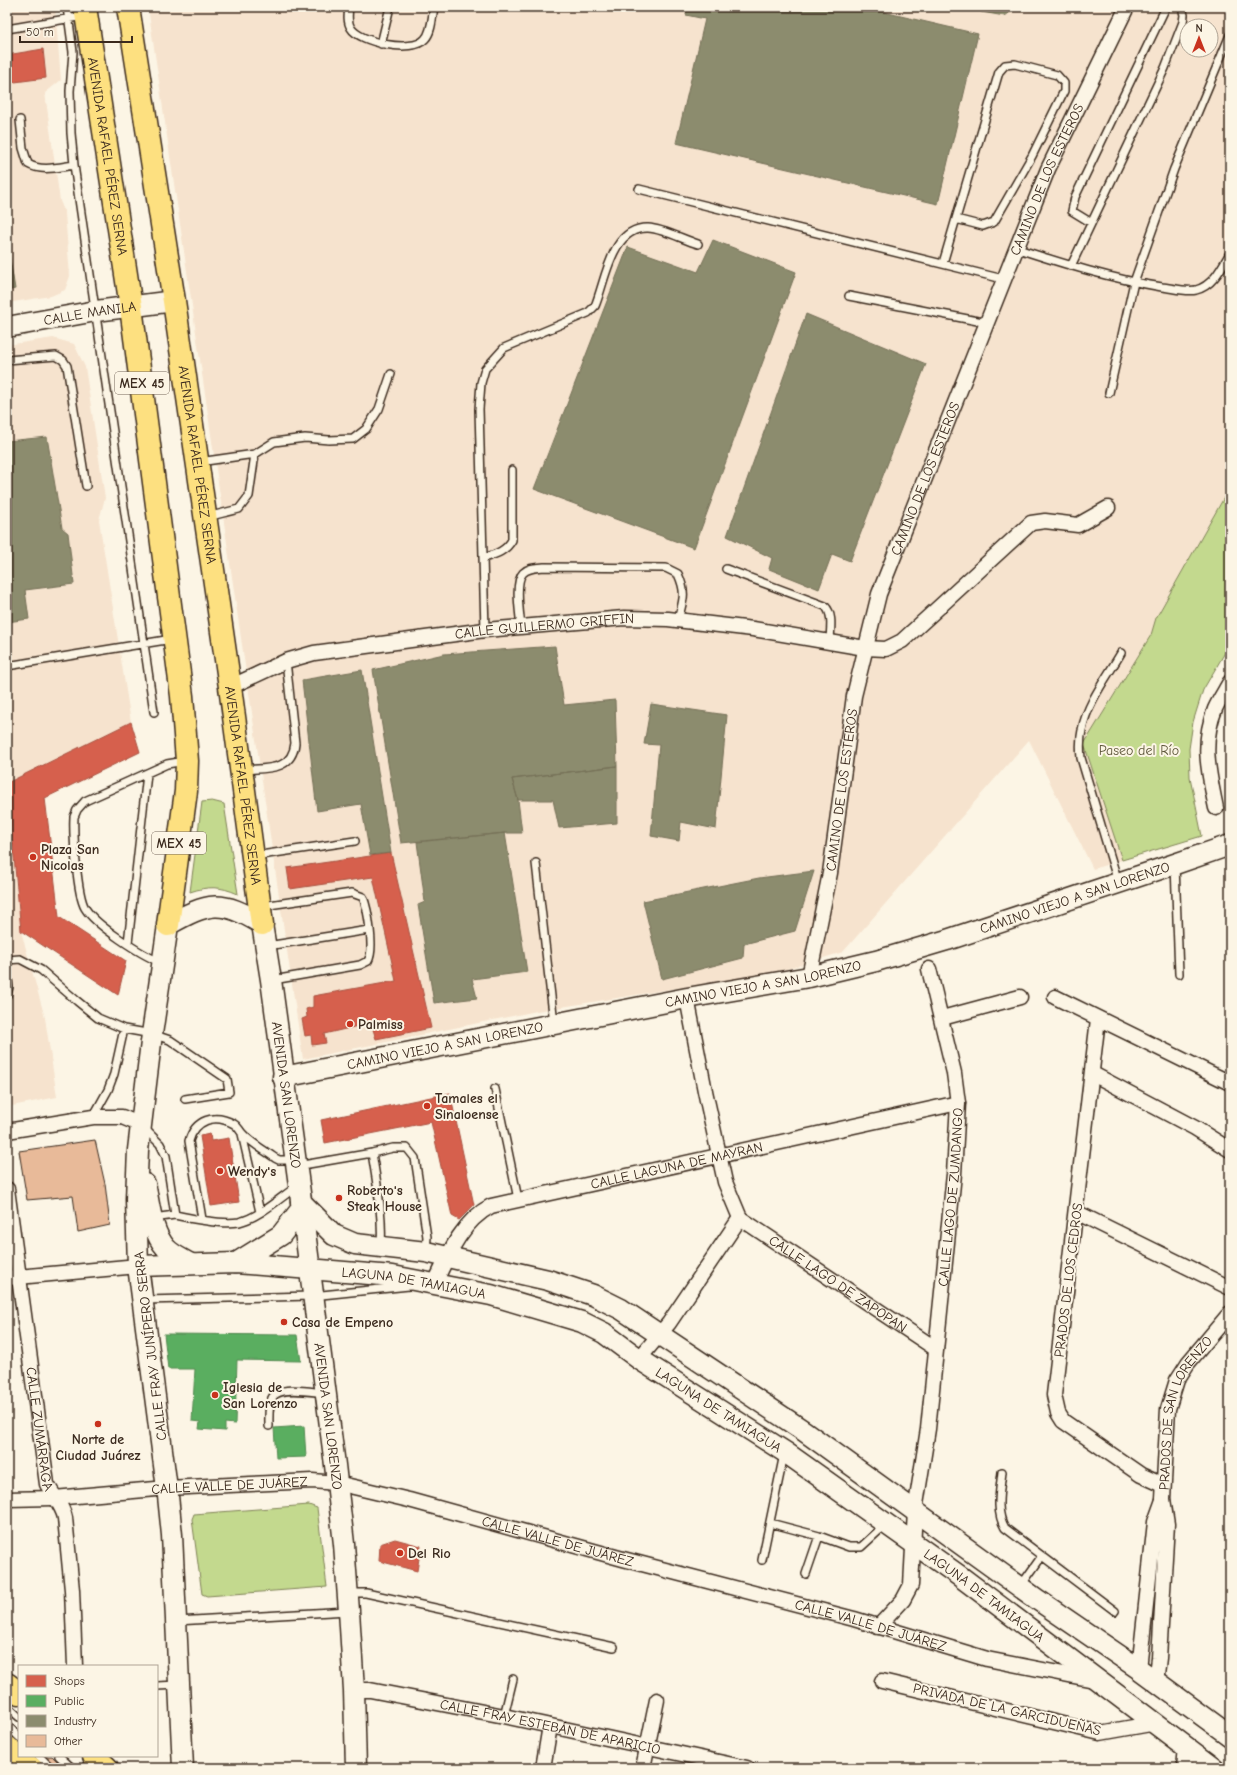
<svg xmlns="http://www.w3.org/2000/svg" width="1237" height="1775" font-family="'Comic Neue',sans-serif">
  <rect width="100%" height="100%" fill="#fcf5e5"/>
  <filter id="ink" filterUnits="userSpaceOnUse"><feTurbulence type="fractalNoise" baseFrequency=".025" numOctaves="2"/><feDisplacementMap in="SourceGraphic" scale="8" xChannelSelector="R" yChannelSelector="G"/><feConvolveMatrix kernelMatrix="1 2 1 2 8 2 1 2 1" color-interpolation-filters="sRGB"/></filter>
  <g filter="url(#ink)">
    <path fill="#f6e3ce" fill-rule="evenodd" d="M7 7H55L61 80 45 93 60 201 65 213 70 276 65 290 51 296 7 303Z
      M148 7H1230V487L1156 618 1151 635 1084 744 1122 860 1093 869 1029 740 843 952 777 972 537 1011 303 1059ZM1187 26H1211V50H1187Z
      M53 338 74 344 85 367 105 498 99 520 131 722 7 783V345Z
      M7 794 21 931 45 1018 57 1097 7 1107Z"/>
    <path fill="#c3d98e" stroke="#7f8256" d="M1230 487V644L1203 690 1193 722 1189 749 1190 777 1202 836 1122 860 1084 744 1151 635 1156 618Z
      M212 801 224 804 238 894C220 886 208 886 190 892L202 802Z
      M309 1505 317 1508 327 1587 207 1596 202 1594 192 1519 194 1514Z"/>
    <path fill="#d6604d" stroke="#a8503f" d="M43 49 46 78 7 83V55Z
      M131 722 140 752 45 798 59 917 126 961 118 995 21 931 7 783Z
      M391 853 431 1028 376 1039 371 1023 324 1034 326 1043 312 1045 311 1035 305 1036 302 1019 307 1017 306 1009 313 1007V996L396 981 373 877 290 889 287 868Z
      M450 1093 474 1205 459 1220 452 1216 431 1122 325 1143 321 1120Z
      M210 1134 211 1141 229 1138 239 1202 211 1206 200 1136Z
      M395 1539 421 1546 417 1571 379 1561 380 1544Z"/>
    <path fill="#5aae61" stroke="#51864d" d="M164 1334 297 1335 301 1361 237 1360 235 1424 225 1423V1431L199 1429 200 1422 192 1421 195 1369H168Z
      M304 1426 306 1457 276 1458 274 1428Z"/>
    <path fill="#8c8c6e" stroke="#746f56" d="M688 7H862L978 34 938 204 676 143 705 19 686 15Z
      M977 7H1017L1005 16 981 12Z
      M7 240 15 289 7 291Z
      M713 240 796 272 694 548 534 489 628 247 698 272Z
      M806 314 926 364 850 561 832 554 819 589 769 569 772 558 727 536Z
      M47 437 62 528 68 533 74 584 25 590 29 619 7 622V441Z
      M555 646 564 705 615 700 617 766 512 779 518 800 522 833H505L401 843 373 670 444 654Z
      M362 670 391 853 370 855 361 804 317 811 302 680Z
      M651 704 727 715 716 829 681 822 679 841 651 836 659 745 644 744Z
      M617 766V823L559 828 553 800H518L512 779Z
      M505 833 527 972 472 979 477 998 434 1003 418 905 425 902 417 842Z
      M814 871 795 931 744 944 743 958 662 979 643 901 759 878Z"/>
    <path fill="#e8ba99" stroke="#3b2a1e" d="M95 1140 105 1184 110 1225 78 1232 73 1196 27 1200 19 1151Z
      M42 1756H52L65 1768H56Z"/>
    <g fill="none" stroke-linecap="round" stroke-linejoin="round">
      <g stroke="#3b2a1e" stroke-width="10">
        <path id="lane" d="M67 7 73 52 70 91 71 133 74 165 154 712
          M349 7C348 14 347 22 351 28 359 42 412 54 425 39 432 32 432 17 434 7
          M7 29 84 16
          M381 44 390 7
          M20 120 23 148 28 164C41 172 59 167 74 165
          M639 189 1003 279
          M1090 222 1072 211 1075 197 1166 7
          M1015 248C1064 264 1112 279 1162 287 1172 288 1186 292 1196 290 1213 286 1222 267 1230 253
          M943 263 999 72 1005 65 1015 64 1057 75 1064 83V91L1032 156 994 222 983 226 956 219
          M1071 266 1165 68 1183 22 1184 15 1182 7
          M849 296 988 323
          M7 360 56 356 63 360 67 366 86 486
          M1109 393 1134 282 1174 169 1230 35
          M199 462 255 454 274 442 305 438 329 440 353 439 366 429 379 409 391 374
          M207 517 239 509 249 496 255 454
          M484 558C496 554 506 551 512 540V470
          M726 569 825 606C834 615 830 630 830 642
          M521 627C520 615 514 582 523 573 529 567 537 568 544 567L666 568 678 574C687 594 683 600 678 620
          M485 630 479 409 481 383 485 369 504 348 588 313 595 306C606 280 611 227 648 228 664 229 682 239 698 244
          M7 666 172 639
          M243 770C266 768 292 772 295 743L286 661
          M254 856 355 841
          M536 863 554 1023
          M1175 865 1179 974
          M1118 882 1081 758C1080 749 1080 739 1082 730 1087 703 1107 677 1121 653
          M262 906 352 893 363 897C368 909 375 950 368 961L360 965 273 980
          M128 943 147 774
          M267 946 369 930
          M7 960 20 959 41 970 77 1001 98 1018 124 1029 152 1034 170 1040 227 1079 229 1092 185 1099
          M160 962C142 955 95 925 85 908 77 895 73 834 74 817L77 810 85 801 167 764 185 761
          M7 971 9 987 7 995
          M495 1089 518 1199
          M93 1117 108 1090 114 1074 124 1029
          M144 1128 160 1144 166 1156 175 1215C193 1219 221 1225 239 1222 258 1218 280 1198 296 1187
          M242 1134 260 1212
          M372 1153C377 1184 383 1215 381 1246
          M297 1166 372 1153 393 1148H407L415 1158 427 1237 426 1251
          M153 1218 175 1215
          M202 1219 189 1141C195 1120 214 1113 234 1124 238 1126 239 1130 242 1133 251 1143 264 1150 275 1158L279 1160H295
          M144 1300 312 1296 409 1286
          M269 1426C269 1417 268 1406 272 1398 279 1385 312 1392 324 1393
          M1002 1472C1000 1491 995 1511 1005 1528L1115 1611
          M770 1523 819 1536 849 1547H861L885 1525
          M762 1560 784 1454
          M806 1574 819 1536
          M1020 1587 1042 1556
          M350 1593H366L614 1647
          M177 1621 348 1611
          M157 1686 178 1685
          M7 1706 19 1717
          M504 1716 513 1679
          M7 1725 19 1737
          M39 1756 51 1768
          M59 1756 72 1768"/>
      </g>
      <g stroke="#3b2a1e" stroke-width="17">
        <g id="street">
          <path id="s1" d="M230 687 286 661 314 653 485 630 624 618 668 619 753 629 865 648 886 649 902 641 1031 523 1045 521 1078 525 1108 508"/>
          <path d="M1216 808C1209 773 1201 744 1215 709 1219 700 1225 691 1230 682"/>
          <path id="s2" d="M809 977 830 873 854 696 879 594 1048 169 1127 7"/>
          <path d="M1055 997 1230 1083"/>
          <path d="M687 998 705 1091 725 1182 740 1218"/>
          <path d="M942 1018 1020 997"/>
          <path d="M1098 1019 1054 1395 1058 1413 1063 1421 1141 1475 1163 1485"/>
          <path d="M1093 1074 1195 1128 1230 1150"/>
          <path d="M7 1131 93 1117H122L141 1125"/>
          <path id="s3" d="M7 1189 47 1484C53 1496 63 1506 65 1518L72 1590 75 1666"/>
          <path d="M1076 1212 1230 1288"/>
          <path id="s4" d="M740 1218 936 1349"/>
          <path d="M7 1278 138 1266"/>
          <path id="s5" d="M435 1283C448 1255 462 1221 491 1206L958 1103"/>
          <path d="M639 1359 669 1323 740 1218"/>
          <path id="s6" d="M7 1499 54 1498 167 1488 312 1481 337 1483 409 1500 623 1559 854 1619 987 1659 1094 1680"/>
          <path id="s7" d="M878 1627 903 1600 911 1585 915 1511 928 1429 954 1174 958 1103 954 1073 929 969"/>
          <path d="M1139 1669 1155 1522 1163 1500"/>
          <path d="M882 1681 1100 1733 1156 1723"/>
          <path id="s8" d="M1156 1682 1159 1658 1167 1524 1163 1499 1168 1409 1177 1380 1188 1363 1230 1313"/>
          <path id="s9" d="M354 1690H370L504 1716 747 1768"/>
          <path d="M543 1768 550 1726"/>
          <path d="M643 1768 657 1700"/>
          <path d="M1184 1768 1186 1747"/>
        </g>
      </g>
      <g stroke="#3b2a1e" stroke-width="23">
        <g id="secondary">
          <path id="s10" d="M7 327 96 311 174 301"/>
          <path id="s11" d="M283 1077 687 998 809 977 876 961 947 940 1175 864 1230 845"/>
          <path d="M145 1184C150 1205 151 1231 166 1248 171 1254 182 1259 189 1263"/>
          <path d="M301 1202 334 1235 355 1244 426 1252 548 1280 593 1295 621 1309 804 1431 1038 1600 1139 1669 1230 1736"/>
          <path d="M236 1263 281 1235 302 1208"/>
          <path id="s12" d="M138 1266 236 1263 393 1276 491 1295 582 1322 604 1333 639 1359 785 1452 961 1577 1214 1768"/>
          <path id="s13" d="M183 1768 172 1535 168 1496 138 1266 136 1199 138 1150 152 1034 168 925C209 902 221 899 262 924L271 980 299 1185 335 1465 344 1544 349 1611 354 1690 356 1768"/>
        </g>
      </g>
      <g stroke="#3b2a1e" stroke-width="25">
        <g id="primary">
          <path id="s14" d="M85 7 131 307 182 696 187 761 186 791 168 925"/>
          <path id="s15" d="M128 7 174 301 230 687 262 924"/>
          <path d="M7 1684 19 1693"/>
          <path d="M7 1747 31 1768"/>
          <path d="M94 1756 107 1768"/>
        </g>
      </g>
      <use href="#lane" stroke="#fcf5e5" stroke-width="7"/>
      <use href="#street" stroke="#fcf5e5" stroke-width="14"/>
      <use href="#secondary" stroke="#fcf5e5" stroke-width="20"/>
      <use href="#primary" stroke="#fde080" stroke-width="22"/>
    </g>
  </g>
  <g fill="#c8321e" stroke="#fcf5e5" stroke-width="1.5">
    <circle cx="33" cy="857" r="4"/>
    <circle cx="350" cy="1024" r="4"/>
    <circle cx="427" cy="1106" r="4"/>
    <circle cx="220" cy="1171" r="4"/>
    <circle cx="339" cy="1198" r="4"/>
    <circle cx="284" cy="1322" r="4"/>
    <circle cx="215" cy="1395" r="4"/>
    <circle cx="98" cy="1424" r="4"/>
    <circle cx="400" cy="1553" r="4"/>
  </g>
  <g text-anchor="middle" stroke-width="4" stroke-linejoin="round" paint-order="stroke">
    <g fill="#fcf5e5" stroke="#75675a" stroke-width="1">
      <rect x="115" y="372" width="54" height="22" rx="3"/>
      <rect x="152" y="832" width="54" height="22" rx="3"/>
    </g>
    <g font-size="13" font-weight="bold" fill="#3b2a1e">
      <text x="142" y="388">MEX 45</text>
      <text x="179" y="848">MEX 45</text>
    </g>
    <g font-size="14" fill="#3b2a1e" stroke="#fcf5e5">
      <text dy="5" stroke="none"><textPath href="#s14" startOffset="151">AVENIDA RAFAEL PÉREZ SERNA</textPath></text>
      <text dy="5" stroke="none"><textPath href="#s2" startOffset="837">CAMINO DE LOS ESTEROS</textPath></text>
      <text dy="5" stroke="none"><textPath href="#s10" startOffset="84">CALLE MANILA</textPath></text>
      <text dy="5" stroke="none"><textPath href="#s15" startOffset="463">AVENIDA RAFAEL PÉREZ SERNA</textPath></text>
      <text dy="5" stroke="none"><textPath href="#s2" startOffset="514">CAMINO DE LOS ESTEROS</textPath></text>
      <text dy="5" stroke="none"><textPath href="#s1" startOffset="323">CALLE GUILLERMO GRIFFIN</textPath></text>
      <text dy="5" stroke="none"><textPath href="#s15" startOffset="787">AVENIDA RAFAEL PÉREZ SERNA</textPath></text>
      <text dy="5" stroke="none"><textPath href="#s2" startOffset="190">CAMINO DE LOS ESTEROS</textPath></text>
      <text dy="5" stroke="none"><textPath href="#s11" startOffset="813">CAMINO VIEJO A SAN LORENZO</textPath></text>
      <text dy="5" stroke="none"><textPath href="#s11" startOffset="489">CAMINO VIEJO A SAN LORENZO</textPath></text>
      <text dy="5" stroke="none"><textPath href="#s11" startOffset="165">CAMINO VIEJO A SAN LORENZO</textPath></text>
      <text dy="5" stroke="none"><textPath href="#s13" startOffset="1122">AVENIDA SAN LORENZO</textPath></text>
      <text dy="5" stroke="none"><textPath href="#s5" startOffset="287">CALLE LAGUNA DE MAYRAN</textPath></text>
      <text dy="5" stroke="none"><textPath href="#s7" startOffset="444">CALLE LAGO DE ZUMDANGO</textPath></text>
      <text transform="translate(1068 1280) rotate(-83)" y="5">PRADOS DE LOS CEDROS</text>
      <text dy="5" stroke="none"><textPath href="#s12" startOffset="277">LAGUNA DE TAMIAGUA</textPath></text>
      <text dy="5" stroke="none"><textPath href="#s4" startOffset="118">CALLE LAGO DE ZAPOPAN</textPath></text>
      <text transform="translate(150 1346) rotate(-97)" y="5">CALLE FRAY JUNÍPERO SERRA</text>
      <text dy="5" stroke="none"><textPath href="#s12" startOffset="613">LAGUNA DE TAMIAGUA</textPath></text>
      <text dy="5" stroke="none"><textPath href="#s8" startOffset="275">PRADOS DE SAN LORENZO</textPath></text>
      <text dy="5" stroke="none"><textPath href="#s13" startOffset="1446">AVENIDA SAN LORENZO</textPath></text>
      <text dy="5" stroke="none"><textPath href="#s3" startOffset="242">CALLE ZUMÁRRAGA</textPath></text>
      <text dy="5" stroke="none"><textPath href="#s6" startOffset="223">CALLE VALLE DE JUÁREZ</textPath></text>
      <text dy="5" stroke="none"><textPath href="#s6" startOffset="559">CALLE VALLE DE JUÁREZ</textPath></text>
      <text dy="5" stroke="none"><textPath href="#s12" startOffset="937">LAGUNA DE TAMIAGUA</textPath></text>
      <text dy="5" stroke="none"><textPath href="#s6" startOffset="883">CALLE VALLE DE JUÁREZ</textPath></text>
      <text transform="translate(1007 1709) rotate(13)" y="5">PRIVADA DE LA GARCIDUEÑAS</text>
      <text dy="5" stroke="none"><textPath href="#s9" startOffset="200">CALLE FRAY ESTEBÁN DE APARICIO</textPath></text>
    </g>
    <g font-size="14" fill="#5d563a" stroke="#fcf5e5">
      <text x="1139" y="755">Paseo del Río</text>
    </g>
    <g font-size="14" font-weight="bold" fill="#3b2a1e" stroke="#fcf5e5" text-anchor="start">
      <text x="41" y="854">Plaza San<tspan x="41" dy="16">Nicolas</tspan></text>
      <text x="358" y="1029">Palmiss</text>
      <text x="435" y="1103">Tamales el<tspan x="435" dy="16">Sinaloense</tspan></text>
      <text x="228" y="1176">Wendy's</text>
      <text x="347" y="1195">Roberto's<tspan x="347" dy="16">Steak House</tspan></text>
      <text x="292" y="1327">Casa de Empeno</text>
      <text x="223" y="1392">Iglesia de<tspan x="223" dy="16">San Lorenzo</tspan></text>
      <text x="98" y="1444" text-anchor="middle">Norte de<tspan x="98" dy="16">Ciudad Juárez</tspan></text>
      <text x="408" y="1558">Del Rio</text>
    </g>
  </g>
  <rect width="1237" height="1775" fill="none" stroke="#fcf5e5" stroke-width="24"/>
  <rect x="12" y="12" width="1213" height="1751" fill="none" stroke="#3b2a1e" stroke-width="1.5" filter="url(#ink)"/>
  <rect x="18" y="1665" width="140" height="92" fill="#fcf5e5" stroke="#afa495"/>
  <rect x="26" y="1675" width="20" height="12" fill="#d6604d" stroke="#afa495"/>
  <text x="54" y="1685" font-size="12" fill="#3b2a1e">Shops</text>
  <rect x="26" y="1695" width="20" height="12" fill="#5aae61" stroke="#afa495"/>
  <text x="54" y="1705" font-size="12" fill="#3b2a1e">Public</text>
  <rect x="26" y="1715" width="20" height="12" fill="#8c8c6e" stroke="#afa495"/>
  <text x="54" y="1725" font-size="12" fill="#3b2a1e">Industry</text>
  <rect x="26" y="1735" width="20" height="12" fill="#e8ba99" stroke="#afa495"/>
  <text x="54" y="1745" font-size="12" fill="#3b2a1e">Other</text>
  <g transform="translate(1199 38)"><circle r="19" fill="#fcf5e5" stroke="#afa495"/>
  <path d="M0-3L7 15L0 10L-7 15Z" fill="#c8321e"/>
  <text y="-6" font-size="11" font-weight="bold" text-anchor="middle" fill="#3b2a1e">N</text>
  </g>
  <path d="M20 36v6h112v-6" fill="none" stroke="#3b2a1e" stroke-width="2"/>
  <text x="26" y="36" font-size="12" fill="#3b2a1e" stroke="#fcf5e5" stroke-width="3" paint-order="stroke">50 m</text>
</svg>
